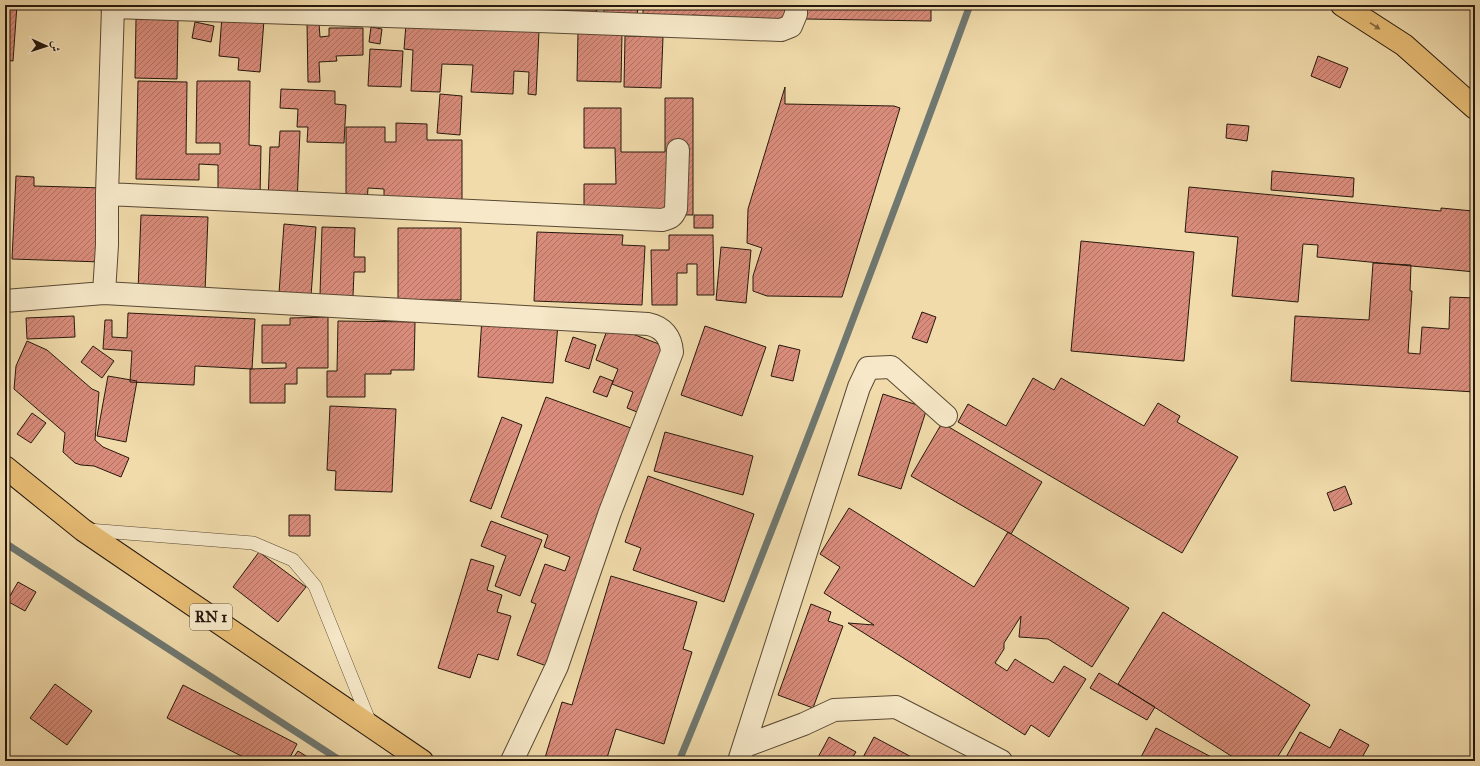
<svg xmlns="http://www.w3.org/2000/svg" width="1480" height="766" font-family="'IM FELL Great Primer',Amiri,serif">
  <defs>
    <pattern id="building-hatch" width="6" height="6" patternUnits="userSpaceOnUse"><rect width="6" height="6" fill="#d98c7b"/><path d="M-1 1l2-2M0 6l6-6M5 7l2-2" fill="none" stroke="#b07163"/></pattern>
  </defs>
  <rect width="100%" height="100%" fill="#f1dbab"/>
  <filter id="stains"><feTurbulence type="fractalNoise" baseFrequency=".005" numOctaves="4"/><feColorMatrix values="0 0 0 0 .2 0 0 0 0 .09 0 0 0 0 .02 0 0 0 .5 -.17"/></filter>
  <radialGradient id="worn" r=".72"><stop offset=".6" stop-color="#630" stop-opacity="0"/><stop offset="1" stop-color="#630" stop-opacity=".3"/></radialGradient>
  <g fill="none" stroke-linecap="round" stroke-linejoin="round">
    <path stroke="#6f7871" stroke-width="7" d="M5 543 341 761
      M679 761C782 512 877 259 970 5"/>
  </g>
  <path fill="url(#building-hatch)" stroke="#26180c" d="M5 5H17L13 61 5 60Z
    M379 5H597L596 20Z
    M604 5H638L637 17 604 16Z
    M643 5H790L789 21 692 15V17L643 14Z
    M806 5H931V21L806 19Z
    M222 16 264 20 260 72 238 70 239 58 219 56Z
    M136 19 178 20 177 79 135 78Z
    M195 22 214 26 211 42 192 38Z
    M307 23H319L320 37 329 36V28H363V55L336 56 337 61 319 62 320 82H308Z
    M406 24 539 31 536 95 528 94 529 72 514 71 513 94 471 92 473 65 442 64 440 92 411 91 413 50 404 49Z
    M371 27 382 29 380 44 369 42Z
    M578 32 622 33 621 82 577 81Z
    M625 36 663 37 661 88 624 87Z
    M370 49 403 51 401 87 368 86Z
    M1318 56 1348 68 1340 88 1311 76Z
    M138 81 187 82 186 154H220V143H196L197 81H250L249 145 261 146 260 198H218V165L199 164V180L136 179Z
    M785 87V104L894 106 900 108 842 297 767 296 753 291V276L762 248 747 243 748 209Z
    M281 89 335 91V104L346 105 344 143 307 142 308 127H297L298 109 280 108Z
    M440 94 462 96 460 135 437 133Z
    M665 98H693V215L584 214V184H616L615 148H584V108H621V152H665Z
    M396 123 427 124V140H462V207H384V189L368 188 367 203H346V127H385V142H396Z
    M1227 124 1249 126 1247 141 1226 138Z
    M280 131H300L297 204 268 203 270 147H279Z
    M1272 171 1354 178 1353 197 1271 190Z
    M16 176 34 177V186L104 188 101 262 12 259Z
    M1189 187 1441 211V208L1473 211 1472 228 1475 229V272L1317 257 1318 245 1303 244 1298 302 1232 296 1238 237 1185 232Z
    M141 215 208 217 205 292 138 290Z
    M694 215H713V228H694Z
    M284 224 316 227 311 296 279 293Z
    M322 227 355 228 354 257H365V272H354L353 296 320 295Z
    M398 228H461V300H398Z
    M537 232 623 235 622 245 645 246 642 305 534 301Z
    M669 235H713L714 295H697V264H687V273H677V305H652L651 250H669Z
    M1081 241 1194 252 1184 361 1071 351Z
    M721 247 751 250 746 303 716 300Z
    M1373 263 1411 265 1410 291H1412L1408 353 1420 354 1422 327 1449 329 1450 297 1475 298V392L1291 381 1295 316 1369 320Z
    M922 312 936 317 927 343 912 338Z
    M128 313 255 319 252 369 195 366 194 385 130 382 132 351 103 349 105 320H112V337L127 338Z
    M74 316 75 337 27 339 26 318Z
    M328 317V368H297V384H285V403H250V369L286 368V363H262V325H290V318Z
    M482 318 558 324 553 383 478 377Z
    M338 321 415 322 414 370H391V374H365V397H327V371H337Z
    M609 325 672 349 647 416 627 408 633 392 612 384 618 369 596 360Z
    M705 326 766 347 742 416 681 395Z
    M573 337 596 345 589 369 565 361Z
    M27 341 47 350 92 389 99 392 95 440 103 447 129 458 121 477 94 466 81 465 75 463 63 452 65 433 14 389 16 366Z
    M779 345 800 350 793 381 771 376Z
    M93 346 114 361 102 378 81 362Z
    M108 376 137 381 126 442 97 436Z
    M600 376 613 381 607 397 593 392Z
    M1033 378 1054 390 1061 378 1144 426 1158 403 1180 416 1177 422 1238 457 1182 553 958 422 968 404 1006 426Z
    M883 394 927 408 901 489 858 475Z
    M546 397 639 431 552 668 517 655 536 604 531 602 545 564 565 571 570 557 544 547 548 535 501 517Z
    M330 406 396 409 392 492 335 490 336 471 327 470Z
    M32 413 46 423 31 443 17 434Z
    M502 417 522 425 491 509 470 501Z
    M942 423 1042 482 1011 534 911 476Z
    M665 432 753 456 743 495 654 471Z
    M648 476 754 514 724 602 633 570 641 548 625 542Z
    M1345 486 1352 504 1334 511 1327 493Z
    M849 508 974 587 1008 532 1129 608 1092 667 1048 639 1019 637 1021 616 1004 643V649L995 663 1007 671 1015 659 1053 683 1064 666 1086 679 1049 737 1031 725 1025 735 848 623 874 625 824 593 840 567 820 554Z
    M289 515H310V536H289Z
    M491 521 542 540 520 596 495 586 506 556 481 546Z
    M259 552 306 587 278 622 233 587Z
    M471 559 494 566 487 590 502 595 497 612 511 616 498 660 478 654 470 678 438 668Z
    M611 576 697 602 683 649 692 652 664 744 616 729 606 761H544L562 702 572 705Z
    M18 582 36 592 25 611 7 601Z
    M811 604 831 612 828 621 843 626 813 708 778 695Z
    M1163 612 1310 705 1275 761H1239L1118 684Z
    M1099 673 1155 707 1147 720 1090 688Z
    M55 684 92 711 67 745 30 718Z
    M183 685 297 744 288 761H251L167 718Z
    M1156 728 1219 761H1139Z
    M1340 729 1369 745 1360 761H1284L1300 732 1330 748Z
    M829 737 856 752 850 761H816Z
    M874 737 919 761H861Z
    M298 751 314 761H291Z"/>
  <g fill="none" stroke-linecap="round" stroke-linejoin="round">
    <g stroke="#594934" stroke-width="14">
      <path id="service" d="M88 530 253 543 293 560 315 586 370 723"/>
    </g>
    <g stroke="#594934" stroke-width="24">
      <path id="minor" d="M113 7 538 21 781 30 791 26 796 14V5
        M107 194 662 220C670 218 673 217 676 209L678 150
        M104 293 107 245V194L113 7 111 5
        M5 301 104 293 648 324C663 327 671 337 672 352L610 512 557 666 512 761
        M745 746 804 724 834 710 896 707 1001 761
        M739 761 859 387 868 368 891 367 946 416"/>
    </g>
    <g stroke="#26180c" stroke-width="24">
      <path id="primary" d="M5 467 83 530 422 761"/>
    </g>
    <g stroke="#26180c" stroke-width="24">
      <path id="motorway" d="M1342 5 1404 45 1475 108"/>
    </g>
    <use href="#service" stroke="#f6e8c8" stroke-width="13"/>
    <use href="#minor" stroke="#f6e8c8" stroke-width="22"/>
    <use href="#primary" stroke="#e8be76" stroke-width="22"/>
    <use href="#motorway" stroke="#e8be76" stroke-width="22"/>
  </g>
  <defs><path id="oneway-solid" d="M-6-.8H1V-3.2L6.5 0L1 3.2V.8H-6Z"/></defs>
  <use fill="#876b41" href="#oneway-solid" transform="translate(1375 26) rotate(33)"/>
  <g text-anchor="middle" stroke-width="3" stroke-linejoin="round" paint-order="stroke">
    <rect fill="#f6e8c8" stroke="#645644" stroke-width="1" x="190" y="604" width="42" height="26" rx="3"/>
    <g font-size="15" font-weight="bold" fill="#26180c">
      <text x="211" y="622">RN 1</text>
    </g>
  </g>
  <rect width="1480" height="766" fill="none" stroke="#f1dbab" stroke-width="20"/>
  <rect x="6" y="6" width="1468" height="754" fill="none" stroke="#26180c" stroke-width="2"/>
  <rect x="10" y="10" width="1460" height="746" fill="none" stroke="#26180c"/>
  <g transform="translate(46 46) rotate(93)" stroke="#f6e8c8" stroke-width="3" paint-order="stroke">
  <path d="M0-3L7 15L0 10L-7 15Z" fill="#26180c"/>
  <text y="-6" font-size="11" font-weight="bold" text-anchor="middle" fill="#26180c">ش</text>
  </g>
  <rect width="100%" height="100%" filter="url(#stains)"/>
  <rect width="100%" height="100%" fill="url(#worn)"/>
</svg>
